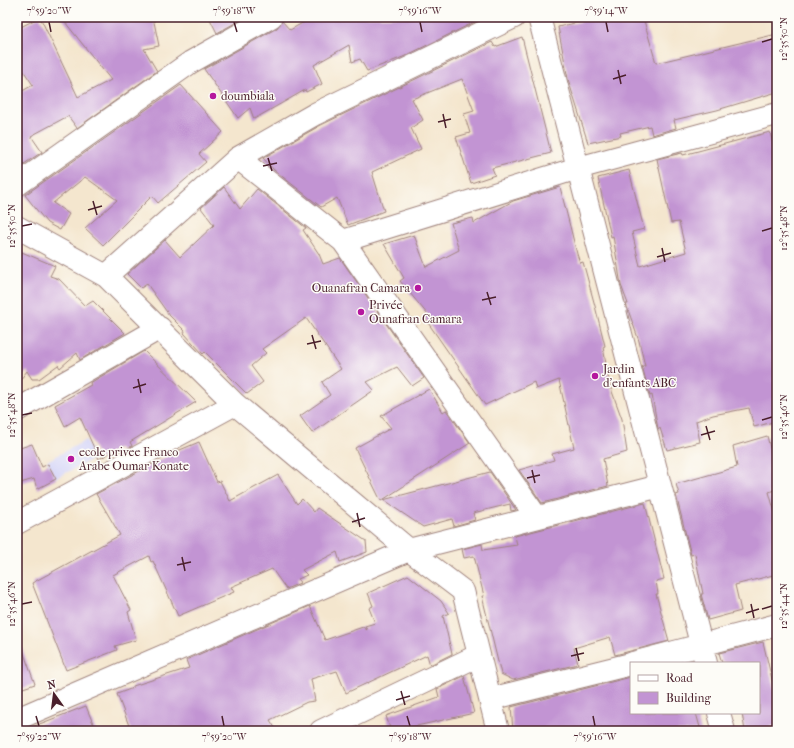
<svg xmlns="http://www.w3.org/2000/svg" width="794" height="748" font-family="'IM FELL French Canon',serif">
  <rect width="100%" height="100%" fill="#fdfcf7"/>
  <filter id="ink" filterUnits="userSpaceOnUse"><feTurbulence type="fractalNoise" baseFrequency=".025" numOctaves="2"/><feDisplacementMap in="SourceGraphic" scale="8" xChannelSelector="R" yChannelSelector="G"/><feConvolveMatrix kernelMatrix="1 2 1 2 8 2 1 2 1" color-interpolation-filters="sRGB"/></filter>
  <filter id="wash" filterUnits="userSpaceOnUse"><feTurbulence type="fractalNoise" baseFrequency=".012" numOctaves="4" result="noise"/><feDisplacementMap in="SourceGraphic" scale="16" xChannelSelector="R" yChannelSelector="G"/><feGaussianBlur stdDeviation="0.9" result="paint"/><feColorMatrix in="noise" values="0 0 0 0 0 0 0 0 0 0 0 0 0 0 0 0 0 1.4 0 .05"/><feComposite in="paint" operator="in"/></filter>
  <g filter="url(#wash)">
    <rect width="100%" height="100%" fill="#f4e6ce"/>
    <path fill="#d7d7f8" d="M86 440 95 458 56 478 47 461Z"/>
    <g id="blocks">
      <path fill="#c294d3" d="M40 17 78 97 111 80 61 17H153L159 46 144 49 157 71 77 128 68 116 31 136 42 152 24 164 17 156V94L33 85 17 61V29Z
        M209 17H246L217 33Z
        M313 17H480L481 19 403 57 367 71 360 59 352 62 349 45 314 65 322 84 306 92 305 90 254 119 250 108 238 118 204 69 277 28 282 21 290 30Z
        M599 17H643L656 63 777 34V92L717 110 674 120 676 128 652 135 650 126 620 133 621 136 588 143 568 79 558 27Z
        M522 37 551 153 492 168 495 175 471 183 456 137 470 133 464 114 474 111 462 79 412 99 423 120 411 128 421 149 372 172 384 211 348 225 337 198 321 207 274 170 263 158 321 125 492 42 495 47Z
        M181 85 223 132 199 154 206 162 158 203 152 196 103 245 85 228 117 200 85 177 53 203 69 214 60 230 47 223 25 195Z
        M770 132 777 161V421L754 427 749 408 713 415 696 421 700 442 667 450 660 428 658 429 652 395 650 396 642 366H645L639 341 626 304H628L621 285 613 236 611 237 598 178 629 170 644 229 632 232 640 266 686 252 679 222 671 223 657 159 682 153 683 155Z
        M224 187 240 209 257 189 306 228 303 230 319 254 323 264 340 258 424 378 412 386 397 367 367 382 374 390 312 433 300 416 330 395 322 382 341 369 306 318 262 349 266 353 251 366 263 382 247 394 205 352 203 354 184 333 185 331 169 315 147 284 141 288 127 274 165 240 180 257 214 225 201 208Z
        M560 187 577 254 580 263 583 262 595 306 605 346 603 347 610 386 622 419 627 452 603 459 608 486 542 503 519 470 554 460 552 454 574 448 559 380 536 389 534 382 485 405 424 317 428 315 400 281 404 278 384 244 414 235 426 267 459 250 451 223 473 218 474 223 513 201Z
        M17 250 55 266 50 276 59 279 85 306 93 301 125 333 80 360 77 353 60 368 58 365 39 379H32L27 371 17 384Z
        M144 351 196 402 130 442 132 446 121 452 119 448 99 459 80 417 65 426 55 405 91 385 90 383Z
        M429 389 443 412 446 410 470 443 381 501 355 448 391 428 381 416Z
        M767 436 777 476V489L769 492 777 520V574L735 585 741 611 708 620 701 594H703L695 554 691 555 676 495 679 494 676 484 737 467 733 446Z
        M199 442 217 482 220 481 230 501 278 475 297 504 302 499 314 512 317 508 366 541 367 552 340 562 337 552 302 570 307 575 298 579 300 583 286 589 272 569 231 587 234 592 178 616 153 561 151 562 149 556 113 575 131 610 128 612 136 640 115 646 117 650 66 670 32 583 120 535 96 494 175 452Z
        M32 444 42 467 48 464 56 479 37 489 34 479 17 484V449Z
        M490 472 516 510 511 511 510 504 473 513 475 520 454 526 452 519 423 527 383 500Z
        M645 503 664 579 656 581 658 594H656L669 641 615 655 610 637 574 648 578 664 513 680 501 674 482 596H484L474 556 464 558 462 549 482 544 483 550 517 545 515 536Z
        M408 575 441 601 449 613 443 616 452 654 430 665 427 655 346 693 337 671 311 679 315 701 307 702 270 720 277 731H131L117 694 133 688V686L189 668 186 660 310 606 325 640 363 627 367 630 365 626 375 623 369 608 373 606 368 593Z
        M17 640H19L35 684 17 690Z
        M763 642 777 701V725L753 731H745L742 713H759V663H722L719 653Z
        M464 676 474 713 408 728 402 731H391L386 716 439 697 437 689Z
        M631 677V713H696L701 731H513L511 707Z
        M86 706 96 731H24V730Z"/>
    </g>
  </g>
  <g filter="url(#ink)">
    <use href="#blocks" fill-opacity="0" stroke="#9f827c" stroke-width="1"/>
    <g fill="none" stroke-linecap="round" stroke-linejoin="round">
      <g stroke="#9f827c" stroke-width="24">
        <path id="minor" d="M539 17 706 663
          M238 158 343 241 536 516
          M17 185 191 62 271 17
          M17 227 106 276 235 404 409 550 463 591 498 731
          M343 241 578 168 777 114
          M106 276 238 158 315 114 514 17
          M17 410 160 328
          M17 523 235 404
          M633 663 777 625
          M490 699 631 664
          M719 713 724 731
          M17 719 409 550 660 486
          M321 731 479 655"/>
      </g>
      <use href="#minor" stroke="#fff" stroke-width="22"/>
    </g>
  </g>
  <path fill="none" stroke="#4a1f2b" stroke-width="1.5" d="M49 22 51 32M234 22 237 32M420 22 422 32M606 22 608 32M762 42 772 39M618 70 621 84M613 79 626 75M443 114 446 128M438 122 451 119M268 158 272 171M263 166 277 163M93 201 97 215M88 210 102 206M22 226 32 224M762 231 772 228M662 248 665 262M657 257 671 253M487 292 491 305M482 300 496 297M312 335 316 349M307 344 321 341M138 379 141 393M133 388 146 384M22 415 32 413M762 420 772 417M706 426 710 440M701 435 715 431M532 470 535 483M527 478 540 475M357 513 360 527M352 522 365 518M182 557 185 571M177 565 191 562M22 604 32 602M751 604 754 618M762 609 772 606M746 613 759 609M576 648 579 661M571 656 584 653M401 691 405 705M396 700 410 696M36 716 39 726M222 716 224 726M407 716 410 726M593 716 595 726"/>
  <g fill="#b5179e" stroke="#fdfcf7" stroke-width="1.5">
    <circle cx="213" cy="96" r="4"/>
    <circle cx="418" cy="288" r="4"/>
    <circle cx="361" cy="312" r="4"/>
    <circle cx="595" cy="376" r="4"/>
    <circle cx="71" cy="459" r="4"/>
  </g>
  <g text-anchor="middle" stroke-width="3" stroke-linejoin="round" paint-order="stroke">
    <g font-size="12" fill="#4a1f2b" stroke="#fdfcf7" text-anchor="start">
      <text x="221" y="100">doumbiala</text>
      <text x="410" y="292" text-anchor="end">Ouanafran Camara</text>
      <text x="369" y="309">Privée<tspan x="369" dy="14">Ounafran Camara</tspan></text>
      <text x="603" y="373">Jardin<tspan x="603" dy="14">d'enfants ABC</tspan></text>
      <text x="79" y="456">ecole privee Franco<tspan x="79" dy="14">Arabe Oumar Konate</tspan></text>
    </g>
  </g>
  <rect width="794" height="748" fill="none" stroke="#fdfcf7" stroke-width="44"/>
  <rect x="630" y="662" width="130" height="52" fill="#fdfcf7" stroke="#b5a4a5"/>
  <rect x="638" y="675" width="20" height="6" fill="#ffffff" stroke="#b5a4a5"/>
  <text x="666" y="682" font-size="12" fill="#4a1f2b">Road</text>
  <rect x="638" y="692" width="20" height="12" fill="#c294d3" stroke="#b5a4a5"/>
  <text x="666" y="702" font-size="12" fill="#4a1f2b">Building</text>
  <g transform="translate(54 694) rotate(346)" stroke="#fdfcf7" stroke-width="3" paint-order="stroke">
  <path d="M0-3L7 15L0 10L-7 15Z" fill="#4a1f2b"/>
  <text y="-6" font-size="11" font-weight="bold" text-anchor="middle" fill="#4a1f2b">N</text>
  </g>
  <rect x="22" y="22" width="750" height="704" fill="none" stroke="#4a1f2b" stroke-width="1.5"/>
  <g font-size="10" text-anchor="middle" fill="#4a1f2b">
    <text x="49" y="14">7°59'20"W</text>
    <text x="234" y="14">7°59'18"W</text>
    <text x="420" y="14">7°59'16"W</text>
    <text x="606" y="14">7°59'14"W</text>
    <text transform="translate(783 39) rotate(-90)" y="4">12°35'50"N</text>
    <text transform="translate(11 226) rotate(-90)" y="4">12°35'50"N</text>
    <text transform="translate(783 228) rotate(-90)" y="4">12°35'48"N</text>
    <text transform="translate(11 415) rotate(-90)" y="4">12°35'48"N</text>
    <text transform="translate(783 417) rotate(-90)" y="4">12°35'46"N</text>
    <text transform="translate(11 604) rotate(-90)" y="4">12°35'46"N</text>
    <text transform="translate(783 606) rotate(-90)" y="4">12°35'44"N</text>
    <text x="39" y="740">7°59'22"W</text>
    <text x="224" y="740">7°59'20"W</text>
    <text x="410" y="740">7°59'18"W</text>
    <text x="595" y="740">7°59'16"W</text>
  </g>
</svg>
